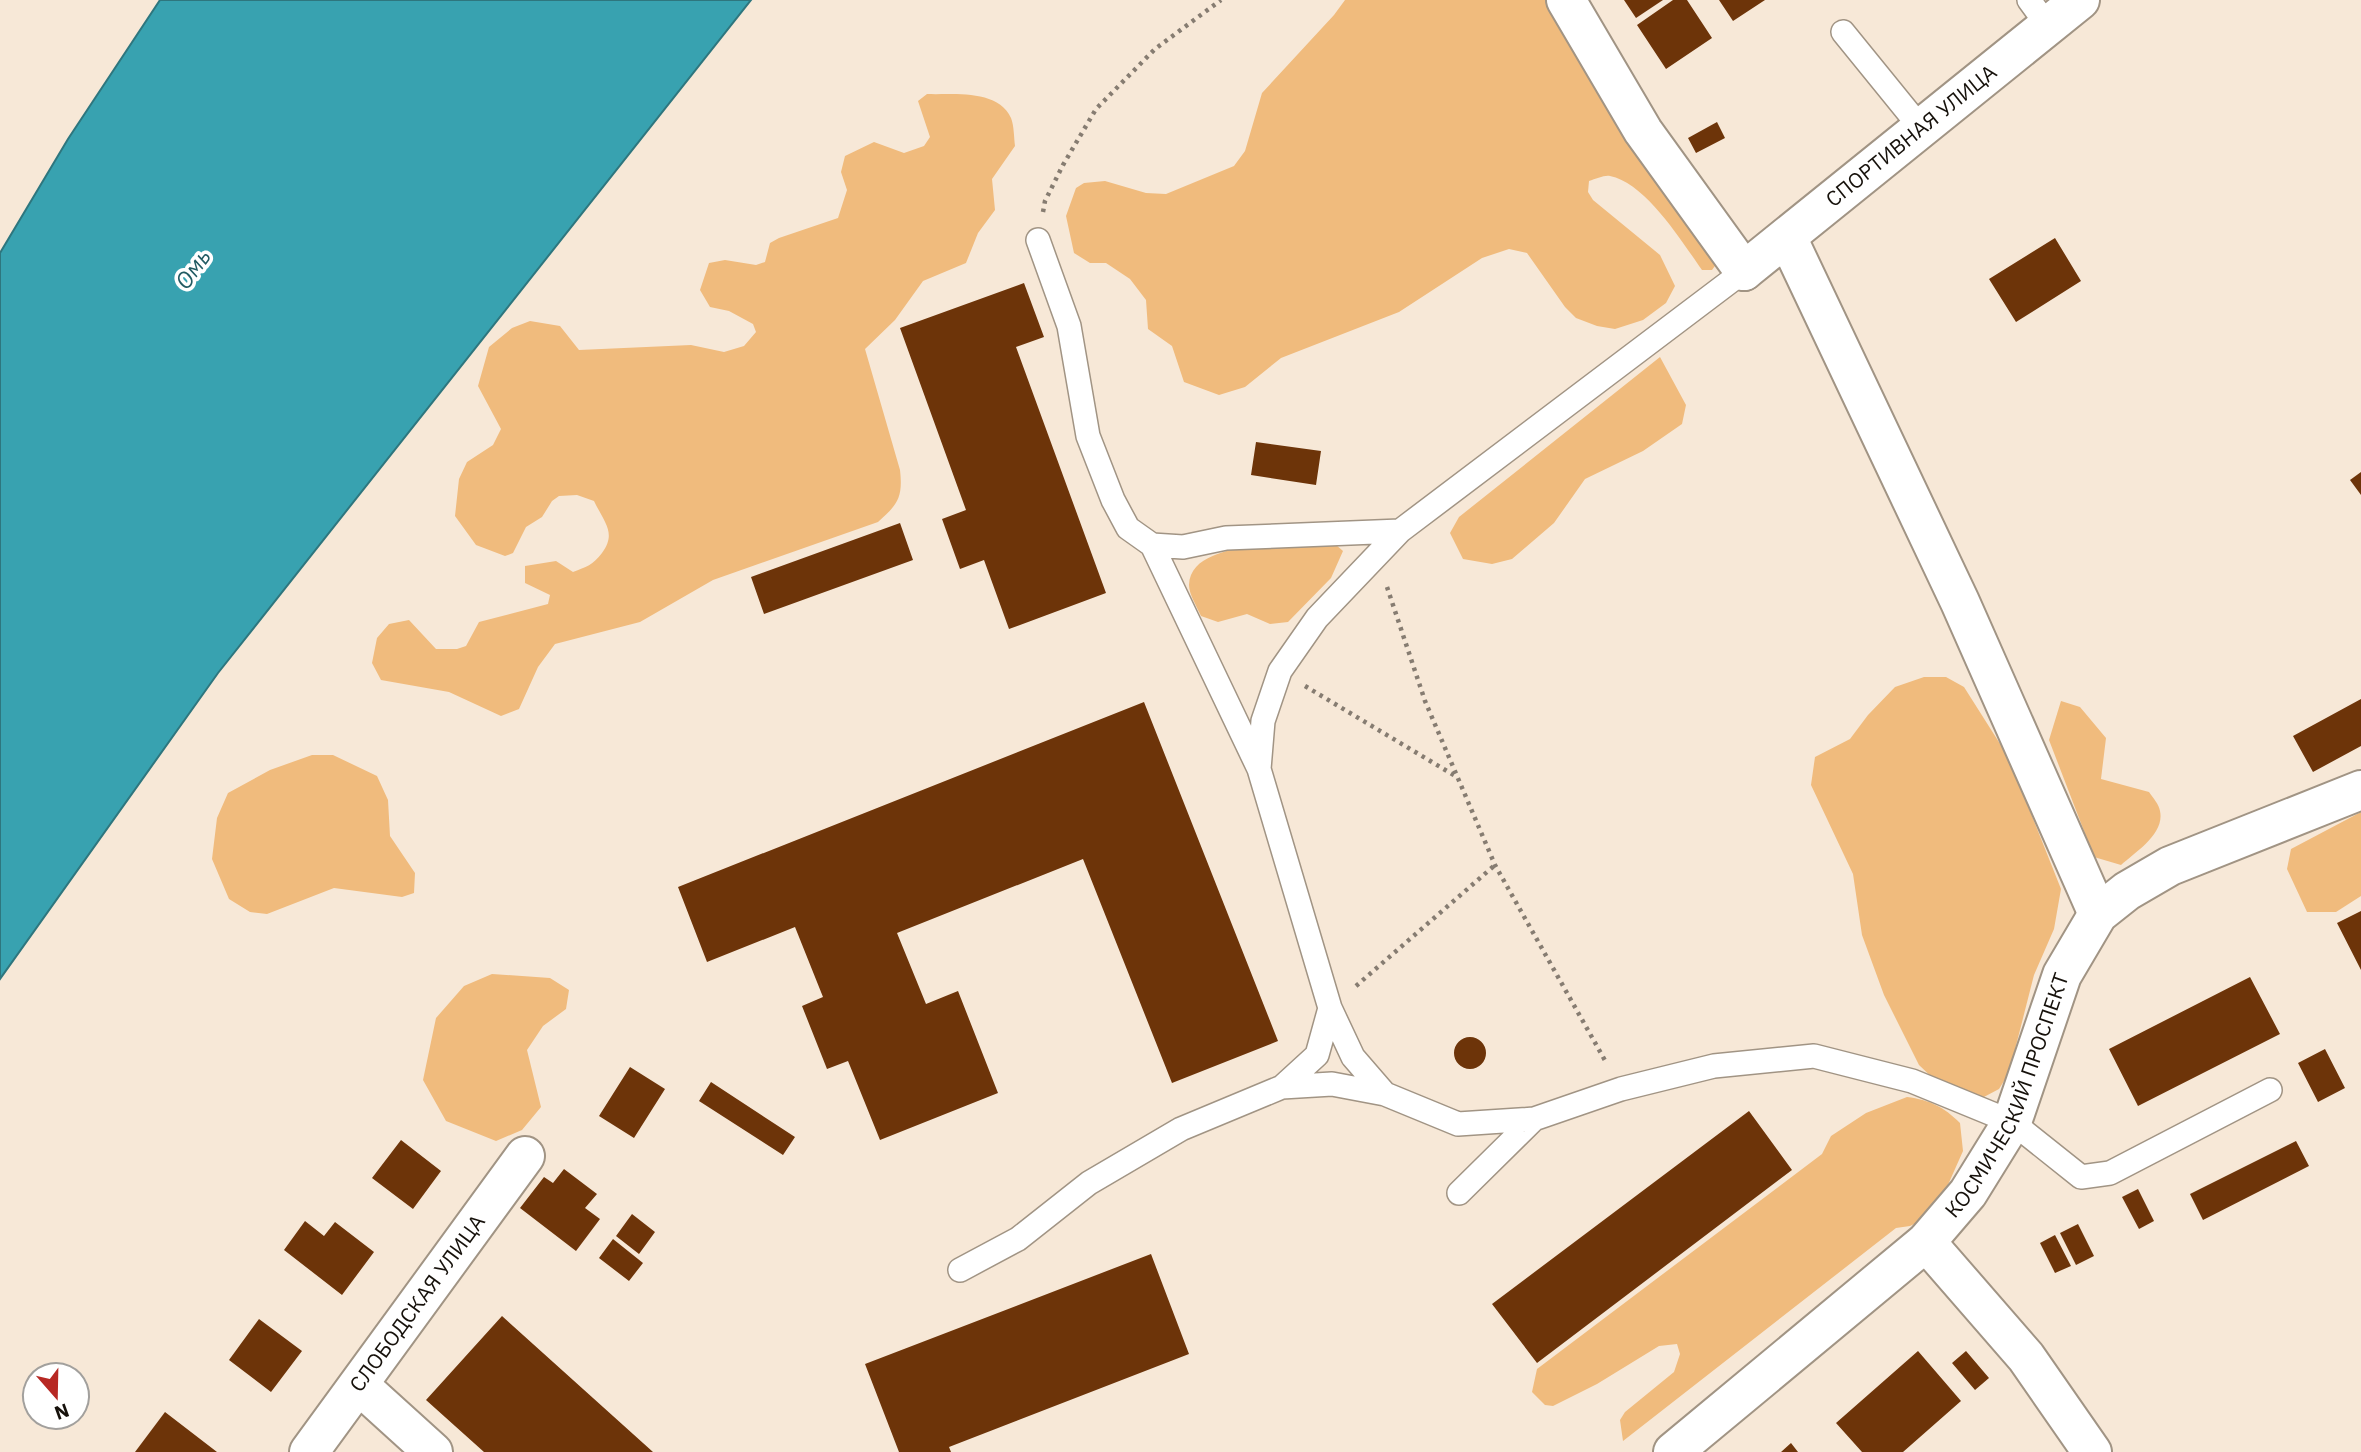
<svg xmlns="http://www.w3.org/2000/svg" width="2361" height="1452" font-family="'IBM Plex Sans',sans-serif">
  <rect width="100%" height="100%" fill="#f7e8d7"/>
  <path fill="#f0bb7d" d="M1345 0H1553L1717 263 1712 270H1702C1682 242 1646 183 1610 176 1604 175 1596 179 1589 181L1588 192 1593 200 1660 255 1675 286 1666 303 1643 320 1615 329 1597 326 1576 318 1565 307 1527 253 1509 249 1482 258 1399 312 1281 358 1245 387 1219 395 1184 382 1172 346 1148 329 1146 300 1130 279 1106 263H1090L1074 253 1066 216 1076 188 1084 183 1105 181 1146 193 1166 194 1234 166 1245 151 1262 93 1334 15Z
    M927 94C953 95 998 89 1011 118 1014 125 1014 138 1015 146L992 179 995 210 978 233 966 263 923 281 895 320 865 349 900 470C903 498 898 504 878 522L713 580 640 622 555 644 538 667 519 709 501 716 449 692 381 680 372 663 377 638 389 624 409 620 436 649H457L466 646 479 622 548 604 550 595 525 583V566L556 561 573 572C586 567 593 565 602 553 617 533 604 522 594 501L577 495 559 496 552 501 542 517 526 527 513 553 505 556 476 545 455 516 459 479 467 462 493 445 501 429 478 386 489 347 512 328 530 321 560 326 579 350 691 345 724 352 744 346 756 332 753 324 729 311 710 307 700 290 709 263 725 260 756 265 765 262 770 243 779 238 838 218 847 190 841 172 845 156 874 142 904 153 924 146 930 137 918 101Z
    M1660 357 1686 405 1682 424 1643 451 1585 479 1554 523 1512 559 1492 564 1463 559 1450 533 1459 517Z
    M1252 544H1335L1343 551 1331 578 1288 622 1270 624 1247 614 1218 622 1201 616C1197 607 1189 594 1189 585 1190 555 1230 551 1252 544Z
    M1924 677H1946L1964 687 2009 758 2061 889 2054 929 2034 975 2009 1073 1999 1089 1982 1098 1939 1084 1919 1065 1884 995 1862 935 1853 874 1811 785 1815 757 1850 739 1868 715 1895 687Z
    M2061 701 2080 707 2106 738 2101 779 2149 792C2153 798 2159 804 2160 811 2165 834 2135 852 2121 865L2094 857 2049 740Z
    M312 755H333L377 776 388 800 390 836 415 873 414 893 402 897 334 888 267 914 250 912 229 899 212 859 217 818 228 793 270 770Z
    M2361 812V896L2336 912H2307L2287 869 2291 849Z
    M492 974 550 978 569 990 566 1009 543 1026 527 1050 541 1107 522 1130 496 1141 446 1121 423 1080 436 1018 464 986Z
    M1907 1097C1930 1100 1944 1107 1960 1123L1963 1151 1947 1187 1927 1218 1910 1226 1896 1228 1623 1441 1620 1420 1625 1412 1674 1372 1680 1354 1677 1344 1659 1346 1597 1384 1553 1406 1545 1405 1532 1392 1537 1369 1822 1154 1831 1136 1866 1113Z"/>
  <path fill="#38a2b0" stroke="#2e767e" stroke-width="2" d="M160 0H751L218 673 0 979V253L68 139Z"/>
  <path fill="#6d3409" d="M1624 0H1663L1636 18Z
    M1673 0H1687L1712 38 1666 69 1637 25Z
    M1719 0H1765L1733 21Z
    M1717 122 1725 138 1696 153 1688 138Z
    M2055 238 2081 281 2016 322 1989 279Z
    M1024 283 1044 337 1016 347 1106 593 1009 629 984 560 960 569 942 519 966 510 900 328Z
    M1256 442 1321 451 1316 485 1251 475Z
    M2361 472V495L2350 480Z
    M900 523 913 560 764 614 751 577Z
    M2361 699V746L2313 772 2293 736Z
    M1144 702 1278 1041 1172 1083 1083 859 897 933 926 1004 958 991 998 1093 880 1140 848 1061 827 1069 802 1006 823 997 795 927 707 962 678 887Z
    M2361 911V970L2337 923Z
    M2250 977 2280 1034 2138 1106 2109 1049Z
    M1454 1053a16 16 0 1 1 32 0a16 16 0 1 1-32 0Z
    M2325 1049 2345 1088 2318 1102 2298 1063Z
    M630 1067 665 1089 634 1138 599 1116Z
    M711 1082 795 1137 783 1155 699 1101Z
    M1749 1111 1792 1170 1537 1363 1492 1304Z
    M401 1140 441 1171 413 1209 372 1178Z
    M2296 1141 2309 1166 2203 1220 2190 1194Z
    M564 1169 597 1194 585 1208 600 1219 576 1251 520 1208 544 1177 553 1183Z
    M2138 1189 2154 1221 2139 1229 2122 1197Z
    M632 1214 655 1232 639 1254 616 1236Z
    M305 1221 324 1236 335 1222 374 1252 342 1295 284 1250Z
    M2078 1224 2094 1256 2076 1265 2060 1233Z
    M2055 1235 2071 1266 2055 1273 2040 1243Z
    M613 1239 643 1263 629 1281 599 1258Z
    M1151 1254 1189 1354 949 1447 951 1452H899L865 1364Z
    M502 1316 653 1452H484L426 1400Z
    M259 1319 302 1351 271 1392 229 1360Z
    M1918 1351 1961 1401 1903 1452H1862L1836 1423Z
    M1966 1351 1989 1378 1975 1390 1952 1363Z
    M165 1412 217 1452H135Z
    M1791 1443 1798 1452H1781Z"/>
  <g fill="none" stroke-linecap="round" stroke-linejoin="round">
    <g stroke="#a19484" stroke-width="26">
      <path id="lane" d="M2029 0 2048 26
        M1843 32 1921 128
        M1038 240 1069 326 1088 436 1113 500 1128 528 1152 545 1183 547 1226 538 1400 531
        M1152 545 1259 769
        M1330 1008 1353 1057 1385 1094 1458 1124 1534 1119 1621 1089 1714 1066 1814 1056 1912 1081 2012 1122 2081 1177 2110 1173 2270 1090
        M1282 1087 1332 1084 1385 1094
        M1459 1193 1534 1119
        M960 1270 1018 1239 1089 1183 1181 1129 1282 1087 1317 1055 1330 1008 1259 769 1263 721 1280 671 1317 618 1400 531 1744 271"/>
    </g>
    <g stroke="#a19484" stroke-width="42">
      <g id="street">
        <path d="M1566 0 1643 131 1744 271"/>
        <path d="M1787 237 1960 602 2098 914"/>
        <path d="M1926 1242 2026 1357 2092 1452"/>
        <path d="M359 1385 433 1452"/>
        <path id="s1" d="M309 1452 525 1156"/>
        <path id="s2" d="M1673 1452 1926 1242 1968 1193 2012 1122 2062 975 2098 914 2127 891 2170 866 2361 790"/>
      </g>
    </g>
    <g stroke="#a19484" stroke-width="42">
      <g id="secondary">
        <path id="s3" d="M1744 271 2080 0"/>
      </g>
    </g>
    <path stroke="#867c71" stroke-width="4.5" stroke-dasharray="3.5 5" stroke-linecap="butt" d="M1043 212 1045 201 1063 165 1096 109 1155 49 1221 0
      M1387 587 1425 701 1495 865 1607 1064
      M1305 686 1457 777
      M1356 986 1495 865"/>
    <use href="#lane" stroke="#fff" stroke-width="23"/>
    <use href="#street" stroke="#fff" stroke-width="38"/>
    <use href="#secondary" stroke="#fff" stroke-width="38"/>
  </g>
  <g text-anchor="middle" stroke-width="7" stroke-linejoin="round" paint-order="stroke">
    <g font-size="21" fill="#16110b" stroke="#fff">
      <text dy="7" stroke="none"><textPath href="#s3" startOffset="215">СПОРТИВНАЯ УЛИЦА</textPath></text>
      <text dy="7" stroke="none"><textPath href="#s2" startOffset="499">КОСМИЧЕСКИЙ ПРОСПЕКТ</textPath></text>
      <text dy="7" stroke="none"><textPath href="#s1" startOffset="184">СЛОБОДСКАЯ УЛИЦА</textPath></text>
    </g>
    <g font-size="23" font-style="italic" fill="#225b63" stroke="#fff">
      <text transform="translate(193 269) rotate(-54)" y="8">Омь</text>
    </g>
  </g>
  <g transform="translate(56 1396) rotate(160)"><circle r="33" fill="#ffffff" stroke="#a2a09d" stroke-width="2"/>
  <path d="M0-5L12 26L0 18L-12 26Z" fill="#b72823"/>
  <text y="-10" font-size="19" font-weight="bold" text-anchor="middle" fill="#16110b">N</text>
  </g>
</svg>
